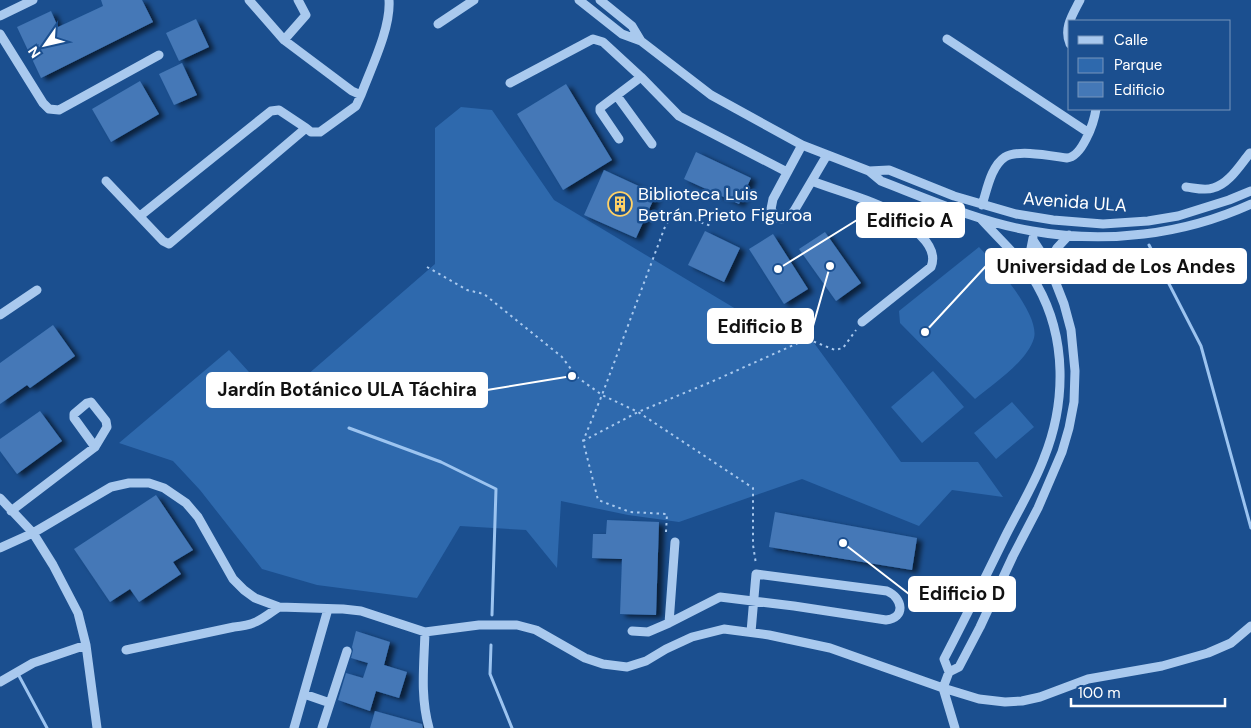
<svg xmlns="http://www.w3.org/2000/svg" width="1251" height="728" font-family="'DM Sans',sans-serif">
  <defs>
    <filter id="shadow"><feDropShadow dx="5.5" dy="3" stdDeviation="2.5" flood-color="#0009"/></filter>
  </defs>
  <rect width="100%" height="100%" fill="#1b4f8f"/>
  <path fill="#2e69ad" d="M461 107 492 110 554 200 746 315 798 321 901 462H978L1003 497 952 490 919 526 802 479 679 522 628 515 561 501 557 568 526 530 460 526 417 598 317 585 262 569 200 490 173 461 119 443 229 350 276 402 435 264V128Z
    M979 247C995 264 1040 314 1034 338 1027 362 993 384 975 399L900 323 899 311Z
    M933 371 964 407 922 443 891 407Z
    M1012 402 1034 427 996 459 974 433Z"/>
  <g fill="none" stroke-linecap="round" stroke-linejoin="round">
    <path stroke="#9cc4f0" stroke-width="3" d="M1149 245 1201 346 1251 528
      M349 428 441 462 496 489 492 615
      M491 645 490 674 512 728
      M18 674 47 728"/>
  </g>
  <path fill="#4478b7" filter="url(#shadow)" d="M101 0H142L153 22 41 78 17 27 51 11 58 27 103 6Z
    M196 19 209 47 179 61 166 33Z
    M182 63 197 95 174 105 159 74Z
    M140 81 159 114 111 142 92 109Z
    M566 84 612 160 563 190 517 114Z
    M696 152 751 178 739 204 684 179Z
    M604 170 656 194 636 238 584 215Z
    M705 231 740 248 724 282 688 265Z
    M825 232 861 283 836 301 799 249Z
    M773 234 808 289 784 304 749 249Z
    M53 325 75 356 30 388 27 385 0 404V363Z
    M40 411 62 441 17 474 0 451V439Z
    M156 495 193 550 173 562 181 574 139 602 130 589 110 602 74 549Z
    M775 512 917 538 912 570 769 547Z
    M607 520 659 522 656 615 620 614 622 559 592 558 593 534H606Z
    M356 631 390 642 384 665 407 672 399 698 376 691 370 711 338 700 346 673 363 678 368 663 351 658 353 650 352 647Z
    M375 711 422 724 423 728H370Z"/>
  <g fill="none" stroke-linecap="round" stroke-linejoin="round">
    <path stroke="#a9c9ee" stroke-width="2" stroke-dasharray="2.5 4" stroke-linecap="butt" d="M427 267 467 290 484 294 562 357 577 377 602 395 638 412 753 488V545L756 564
      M583 441 638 412 711 382 807 339 835 350 843 348 856 330
      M666 532 667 514 630 512 598 500 583 441 602 395 666 224 678 214 711 226"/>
    <path stroke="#a9c9ee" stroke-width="9" d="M249 0 284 40 352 91 361 95C371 68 391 28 389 0
      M579 0 622 34 641 41
      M600 0 632 26 641 41 711 95 802 145 869 171 881 181C930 200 980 222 1032 231 1106 244 1183 235 1251 204
      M0 16 33 0
      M438 24 474 0
      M0 34 43 103 49 109 59 110 159 55
      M947 39 1089 133
      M284 40 306 15 298 0
      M1070 44C1063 28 1073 14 1080 0
      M510 83 593 39 603 42 641 77 679 116 787 172
      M617 96 652 144
      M619 139 600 111V108L641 77
      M802 145 773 199 771 209 776 218C785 220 788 218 794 211L827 155
      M869 171 889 170 954 196 1016 214 1053 220 1103 224 1148 221 1178 216 1229 200 1251 191
      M106 181 163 241 169 244 306 128 311 132H320L356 106 361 95
      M812 181C840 192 877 201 902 217 909 222 915 230 921 236 930 245 936 255 931 267L862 322
      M1186 187C1195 188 1205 191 1213 188 1229 184 1240 165 1250 153
      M982 205C987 190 991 166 1005 157 1018 149 1052 156 1067 158 1082 157 1094 123 1096 109
      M140 216 271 111 279 110 306 128
      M1048 263 1057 248 1069 235
      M1027 269 1033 238
      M0 315 37 290
      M0 498 33 533 53 565 78 613 86 645 97 728
      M11 511 95 447 107 427 106 421 91 402 87 403 74 414V418L95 447
      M675 542 669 623 720 597 794 606 886 620C906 618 903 598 887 591L756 574 751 632
      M0 548 33 533 111 487 129 483H149L164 488 186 503 198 517 233 579 244 590 255 598 279 607 343 609 361 611 425 632 479 625H517L536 630 585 658 603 664 627 667 646 661 666 649 692 637 724 629 769 635 830 648 943 688 979 699 1005 702 1022 701 1040 697 1088 679 1162 666 1208 653 1231 643 1251 626
      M632 631 648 632 669 623
      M425 632C424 665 420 696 429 728
      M126 650 234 627C256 625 262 619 279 607
      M949 672 944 659C965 619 985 578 1005 537 1018 511 1034 485 1044 458 1066 403 1067 338 1037 285 1023 260 1000 240 981 219
      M0 682 33 663 86 645
      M943 688 949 672 959 667 980 627 1013 556 1038 508 1062 452 1069 428 1074 402 1075 371 1071 330 1064 304 1048 263 1033 240
      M943 688 955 728
      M304 694 330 703
      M294 728 328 609
      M322 728 347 651"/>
  </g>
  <defs>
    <g id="building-ring" transform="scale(1.25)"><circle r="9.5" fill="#1b4f8f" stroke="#ffd166" stroke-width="1.5"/><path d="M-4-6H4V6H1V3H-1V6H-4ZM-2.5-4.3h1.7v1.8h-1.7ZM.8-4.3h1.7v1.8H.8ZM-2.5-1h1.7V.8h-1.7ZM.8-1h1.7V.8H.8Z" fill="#ffd166"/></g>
  </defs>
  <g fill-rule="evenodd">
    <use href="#building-ring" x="620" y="204"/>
  </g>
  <g text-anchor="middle" stroke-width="5" stroke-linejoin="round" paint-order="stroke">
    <g font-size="18" fill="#fff" stroke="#1b4f8f" text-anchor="start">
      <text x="638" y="200">Biblioteca Luis<tspan x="638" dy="21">Betrán Prieto Figuroa</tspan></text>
    </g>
    <g font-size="18" fill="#fff" stroke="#1b4f8f">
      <text transform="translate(1075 202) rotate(4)" y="6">Avenida ULA</text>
    </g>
  </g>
  <path fill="none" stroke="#fff" stroke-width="2" d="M778 269L857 220M925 332L986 266M830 266L813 326M572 376L487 390M843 543L909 594"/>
  <g fill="#fff" stroke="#1b4f8f" stroke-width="2">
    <circle cx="778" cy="269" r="5"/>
    <circle cx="925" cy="332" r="5"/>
    <circle cx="830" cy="266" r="5"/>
    <circle cx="572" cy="376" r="5"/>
    <circle cx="843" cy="543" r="5"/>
  </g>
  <g fill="#fff" stroke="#fff" stroke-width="2">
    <rect x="857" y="203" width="107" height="34" rx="5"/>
    <rect x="986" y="249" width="260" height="34" rx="5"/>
    <rect x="708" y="309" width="105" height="34" rx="5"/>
    <rect x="207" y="373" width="280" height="34" rx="5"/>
    <rect x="909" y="577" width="106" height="34" rx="5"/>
  </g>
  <g font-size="19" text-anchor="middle" font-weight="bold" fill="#111">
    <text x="910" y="227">Edificio A</text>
    <text x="1116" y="273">Universidad de Los Andes</text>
    <text x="760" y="333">Edificio B</text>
    <text x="347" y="396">Jardín Botánico ULA Táchira</text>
    <text x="962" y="600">Edificio D</text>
  </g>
  <rect x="1068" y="20" width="162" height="90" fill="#1b4f8f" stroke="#7695bc"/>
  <rect x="1078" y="36" width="25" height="8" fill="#a9c9ee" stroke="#7695bc"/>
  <text x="1114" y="45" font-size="15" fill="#ffffff">Calle</text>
  <rect x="1078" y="58" width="25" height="15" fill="#2e69ad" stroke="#7695bc"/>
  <text x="1114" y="70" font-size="15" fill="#ffffff">Parque</text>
  <rect x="1078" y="82" width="25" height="15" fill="#4478b7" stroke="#7695bc"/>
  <text x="1114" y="95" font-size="15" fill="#ffffff">Edificio</text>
  <g transform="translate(45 45) rotate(236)" stroke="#1b4f8f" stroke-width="4" paint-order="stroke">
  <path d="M0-4L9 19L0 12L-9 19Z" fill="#ffffff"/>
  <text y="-8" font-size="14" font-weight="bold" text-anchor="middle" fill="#ffffff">N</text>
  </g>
  <path d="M1071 698v8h154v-8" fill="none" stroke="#ffffff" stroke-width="2.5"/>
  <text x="1078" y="698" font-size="15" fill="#ffffff" stroke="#1b4f8f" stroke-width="4" paint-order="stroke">100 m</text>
</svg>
